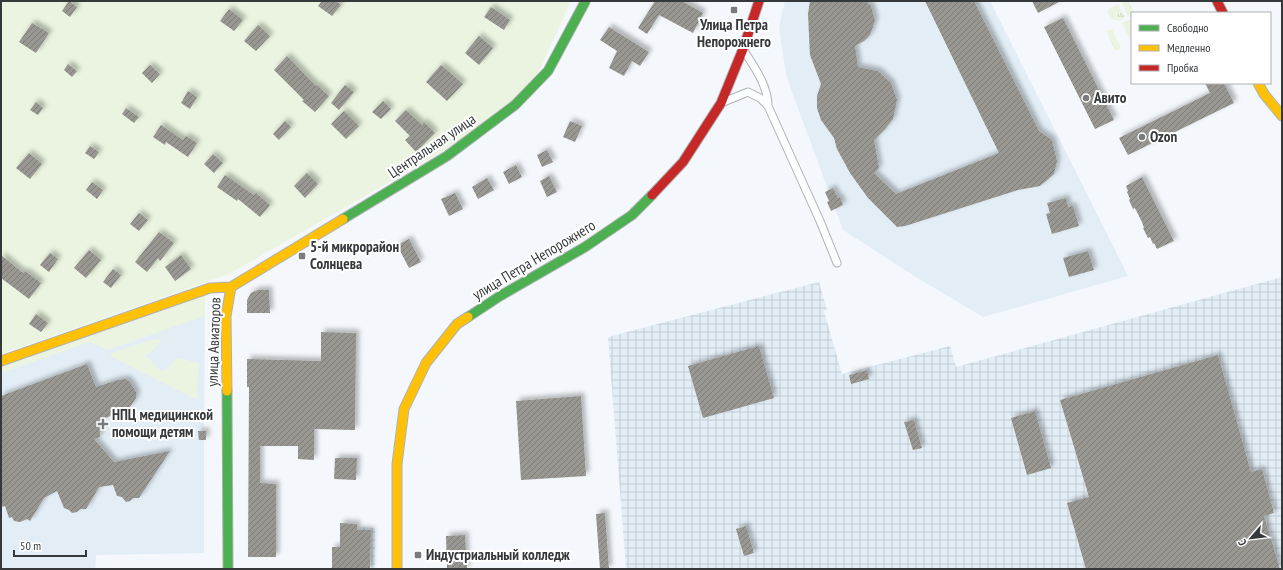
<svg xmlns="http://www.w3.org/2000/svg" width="1283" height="570" font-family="'PT Sans Narrow',sans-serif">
  <defs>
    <pattern id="industrial-grid" width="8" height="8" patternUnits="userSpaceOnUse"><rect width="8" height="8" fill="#e2edf5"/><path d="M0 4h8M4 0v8" fill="none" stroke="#c2ccd3"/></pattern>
    <pattern id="park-tufts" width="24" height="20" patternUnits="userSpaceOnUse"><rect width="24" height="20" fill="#eaf4e0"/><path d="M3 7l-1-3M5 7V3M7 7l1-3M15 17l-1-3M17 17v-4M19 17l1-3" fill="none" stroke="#c9d2c1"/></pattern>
    <pattern id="building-hatch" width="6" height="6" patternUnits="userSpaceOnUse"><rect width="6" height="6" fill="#999791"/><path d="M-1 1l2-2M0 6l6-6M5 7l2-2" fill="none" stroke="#7e7c78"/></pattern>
    <filter id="shadow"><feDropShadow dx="3.5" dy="-3.5" stdDeviation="2" flood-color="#0004"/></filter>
  </defs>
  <rect width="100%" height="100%" fill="#f4f8fc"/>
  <path fill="#e2edf5" d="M785 1H990L1128 276 983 317 916 277 843 230 792 92 786 74 779 27Z
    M205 295 204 431H206V440H204V553L96 555 95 569H1V366Z"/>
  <path fill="url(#industrial-grid)" d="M1282 277V569H626L608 337 819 282 827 310 824 311 842 374 950 346 956 367Z
    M358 527 375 528V569H357Z"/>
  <path fill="#eaf4e0" d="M1 1H567L570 3 529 94 445 150 229 274 1 354Z
    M1132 18V44L1122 23Z
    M205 295V316L107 350 90 342 1 373V366Z
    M153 339H158L162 341 146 356 162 372 178 358 199 363 197 399H195L110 356 112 353Z"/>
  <path fill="url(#park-tufts)" d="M1125 1H1128L1134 13H1132V15L1128 17 1122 3Z
    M1118 4 1125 18 1119 21 1111 19 1108 12 1109 9Z
    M1112 29 1121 48 1115 51 1106 31Z"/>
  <path fill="url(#building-hatch)" filter="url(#shadow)" d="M69 1 77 7 70 17 62 11Z
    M322 1H336L341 5 332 16 318 6Z
    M655 1H682L703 13 693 33 659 15 647 34 638 28Z
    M810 1H866L871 6 875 21 870 35 864 41 855 46 858 67 878 71 891 83 897 100 893 119 885 129 874 140 879 168 874 173 896 194 999 153 925 1H974L1039 131 1052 140 1057 161 1054 174 1040 186 1018 190 905 226 897 227 868 198 850 173 837 149 834 138 821 120 817 108V96L821 84 810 55 808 14Z
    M1032 1H1061L1038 13Z
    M491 7 510 20 504 30 484 17Z
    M229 9 243 20 234 31 220 21Z
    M1063 18 1114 120 1095 129 1044 27Z
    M32 23 49 33 36 53 19 42Z
    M258 25 270 36 256 51 244 41Z
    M609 27 649 52 640 66 632 61 624 76 609 68 617 51 600 40Z
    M479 36 493 48 479 65 465 53Z
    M287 56 316 86 317 85 329 96 315 112 302 101 304 100 274 70Z
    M68 64 77 71 72 77 64 70Z
    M150 65 160 74 152 83 142 73Z
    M441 65 463 84 447 101 426 82Z
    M1205 83H1224L1234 103 1128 155 1119 138 1210 93Z
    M345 85 354 92 339 110 331 103Z
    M188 91 197 97 190 109 181 103Z
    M383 101 391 109 381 119 372 112Z
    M36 102 43 108 38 115 30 110Z
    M126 108 139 117 134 123 122 114Z
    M406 110 422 125 424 122 435 133 416 152 405 140 410 136 395 121Z
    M344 111 359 126 346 139 331 124Z
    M285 121 291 127 279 140 273 134Z
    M570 121 582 126 575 142 563 137Z
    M161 125 183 140 186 136 197 143 188 157 166 142 165 145 153 137Z
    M90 146 99 152 94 159 85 153Z
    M547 150 553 162 542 167 537 155Z
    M29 153 42 164 30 179 16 168Z
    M213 154 223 163 214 173 204 164Z
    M516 165 522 177 509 184 503 172Z
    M307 173 318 184 305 198 294 186Z
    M225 175 254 195 256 193 270 205 260 217 238 199 237 201 217 187Z
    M549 176 557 192 547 197 540 181Z
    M1142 177 1174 241 1157 249 1154 243 1153 244 1150 237 1148 238 1143 228H1144L1142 222 1135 208 1133 209 1129 200 1130 199 1127 192 1128 191 1126 186Z
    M487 178 494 190 478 199 472 187Z
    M92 182 103 190 97 199 86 190Z
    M833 188 838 198 840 197 843 205 831 211 827 202 829 201 825 192Z
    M455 193 463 209 449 216 441 199Z
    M1066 198 1068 207 1073 206 1079 226 1052 234 1046 214 1050 213 1047 203Z
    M139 213 148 220 139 231 130 224Z
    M159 232 174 243 160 261 158 258 147 272 135 262Z
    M409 239 421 262 409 268 397 245Z
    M89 250 101 260 86 278 74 268Z
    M1088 251 1094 270 1069 277 1063 258Z
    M50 253 58 259 49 272 40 265Z
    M1 255 23 273 25 271 41 283 29 299 1 278Z
    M181 255 191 269 175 281 165 267Z
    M113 269 121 275 111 288 103 282Z
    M269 290 270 313H247V300L251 293 258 290Z
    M36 314 48 323 41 332 29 324Z
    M321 332 356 333 355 430 314 429V460L298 459V446H260V483L276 484V557H248L249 387H247V359L321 361Z
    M759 346 774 398 703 418 688 366Z
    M1218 355 1251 472 1262 469 1274 513 1264 516 1280 569H1086L1067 503 1089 497 1060 400Z
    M87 364 96 387 118 380 126 379 130 382 136 392V398L130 407 99 421 100 437 94 439 114 462 170 451 139 498H133L130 501 126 502 122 497 117 496 113 485 99 487 86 509H80L77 512 72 513 69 510 64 508 57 491 44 498 30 521 27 519 20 522 14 521 12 517 9 518 5 506 1 507V396Z
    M867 370 869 379 851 384 849 375Z
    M581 396 586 476 521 480 516 401Z
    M1035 411 1051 468 1027 475 1011 418Z
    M914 420 922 448 913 450 904 422Z
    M198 431H206V440H199Z
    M335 458H357L356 480 334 479Z
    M605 513 609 569H600L596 514Z
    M340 523 357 524V530H371L370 569H332V547H340Z
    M746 526 754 553 744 556 736 529Z
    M465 535 467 569H447L446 536Z"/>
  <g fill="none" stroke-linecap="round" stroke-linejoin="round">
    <g stroke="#aeb2b4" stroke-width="9">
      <path id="street" d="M743 49C754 67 768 85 768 106
        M721 103 748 92 760 98 768 106 820 221 837 263"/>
    </g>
    <g stroke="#aeb2b4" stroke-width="11">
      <path id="fast" d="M343 219 447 156 515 105 548 71 585 2
        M468 317 500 296 585 247 632 215 652 195
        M227 391 228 569"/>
    </g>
    <g stroke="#aeb2b4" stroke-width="11">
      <path id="slow" d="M1258 83 1264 94 1282 116
        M1 361 210 288 231 287
        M227 391 226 316 231 287 343 219
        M397 569V464L404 409 426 363 457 324 468 317"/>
    </g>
    <g stroke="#aeb2b4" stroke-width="11">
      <path id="jam" d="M1217 1 1223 13
        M652 195 683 162 721 103 743 49 759 1"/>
    </g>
    <use href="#street" stroke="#fdfeff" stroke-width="7"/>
    <use href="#fast" stroke="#4caf50" stroke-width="9"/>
    <use href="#slow" stroke="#ffc107" stroke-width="9"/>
    <use href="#jam" stroke="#c62828" stroke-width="9"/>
  </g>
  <g fill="#787c7f" stroke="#fff" stroke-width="1.5">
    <rect x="730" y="6" width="8" height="8" rx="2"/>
    <circle cx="1086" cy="98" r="4"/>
    <circle cx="1142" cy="137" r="4"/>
    <rect x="298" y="252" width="8" height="8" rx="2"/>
    <path d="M101 418h4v4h4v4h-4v4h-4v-4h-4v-4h4z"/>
    <rect x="414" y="551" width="8" height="8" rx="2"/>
  </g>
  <g text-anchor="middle" stroke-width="4" stroke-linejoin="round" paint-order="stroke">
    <g font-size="15" font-weight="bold" fill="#35393c" stroke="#fff" text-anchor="start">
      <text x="734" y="30" text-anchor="middle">Улица Петра<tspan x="734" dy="17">Непорожнего</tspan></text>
      <text x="1094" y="103">Авито</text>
      <text x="1150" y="142">Ozon</text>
      <text x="310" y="252">5-й микрорайон<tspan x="310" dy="17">Солнцева</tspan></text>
      <text x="112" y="420">НПЦ медицинской<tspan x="112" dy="17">помощи детям</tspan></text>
      <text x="426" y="560">Индустриальный колледж</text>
    </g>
    <g font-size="15" fill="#35393c" stroke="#fff">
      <text transform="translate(432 146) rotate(-34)" y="5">Центральная улица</text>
      <text transform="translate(534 260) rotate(-31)" y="5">улица Петра Непорожнего</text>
      <text transform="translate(214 342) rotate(-88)" y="5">улица Авиаторов</text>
    </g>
  </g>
  <rect width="1283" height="570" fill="none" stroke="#35393c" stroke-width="4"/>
  <rect x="1131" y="12" width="140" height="72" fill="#ffffff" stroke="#aeb0b1"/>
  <rect x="1139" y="25" width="20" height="6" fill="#4caf50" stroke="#aeb0b1"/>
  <text x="1167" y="32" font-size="12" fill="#35393c">Свободно</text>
  <rect x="1139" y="45" width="20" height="6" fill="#ffc107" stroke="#aeb0b1"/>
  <text x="1167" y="52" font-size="12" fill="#35393c">Медленно</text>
  <rect x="1139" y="65" width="20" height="6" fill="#c62828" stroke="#aeb0b1"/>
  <text x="1167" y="72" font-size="12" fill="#35393c">Пробка</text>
  <g transform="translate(1251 538) rotate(242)" stroke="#ffffff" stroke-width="3" paint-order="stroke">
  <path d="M0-3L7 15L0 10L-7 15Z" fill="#35393c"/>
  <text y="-6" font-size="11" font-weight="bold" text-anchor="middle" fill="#35393c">С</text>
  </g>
  <path d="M14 550v6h72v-6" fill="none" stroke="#35393c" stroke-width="2"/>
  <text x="20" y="550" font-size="12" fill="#35393c" stroke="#ffffff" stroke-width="3" paint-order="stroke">50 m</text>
</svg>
